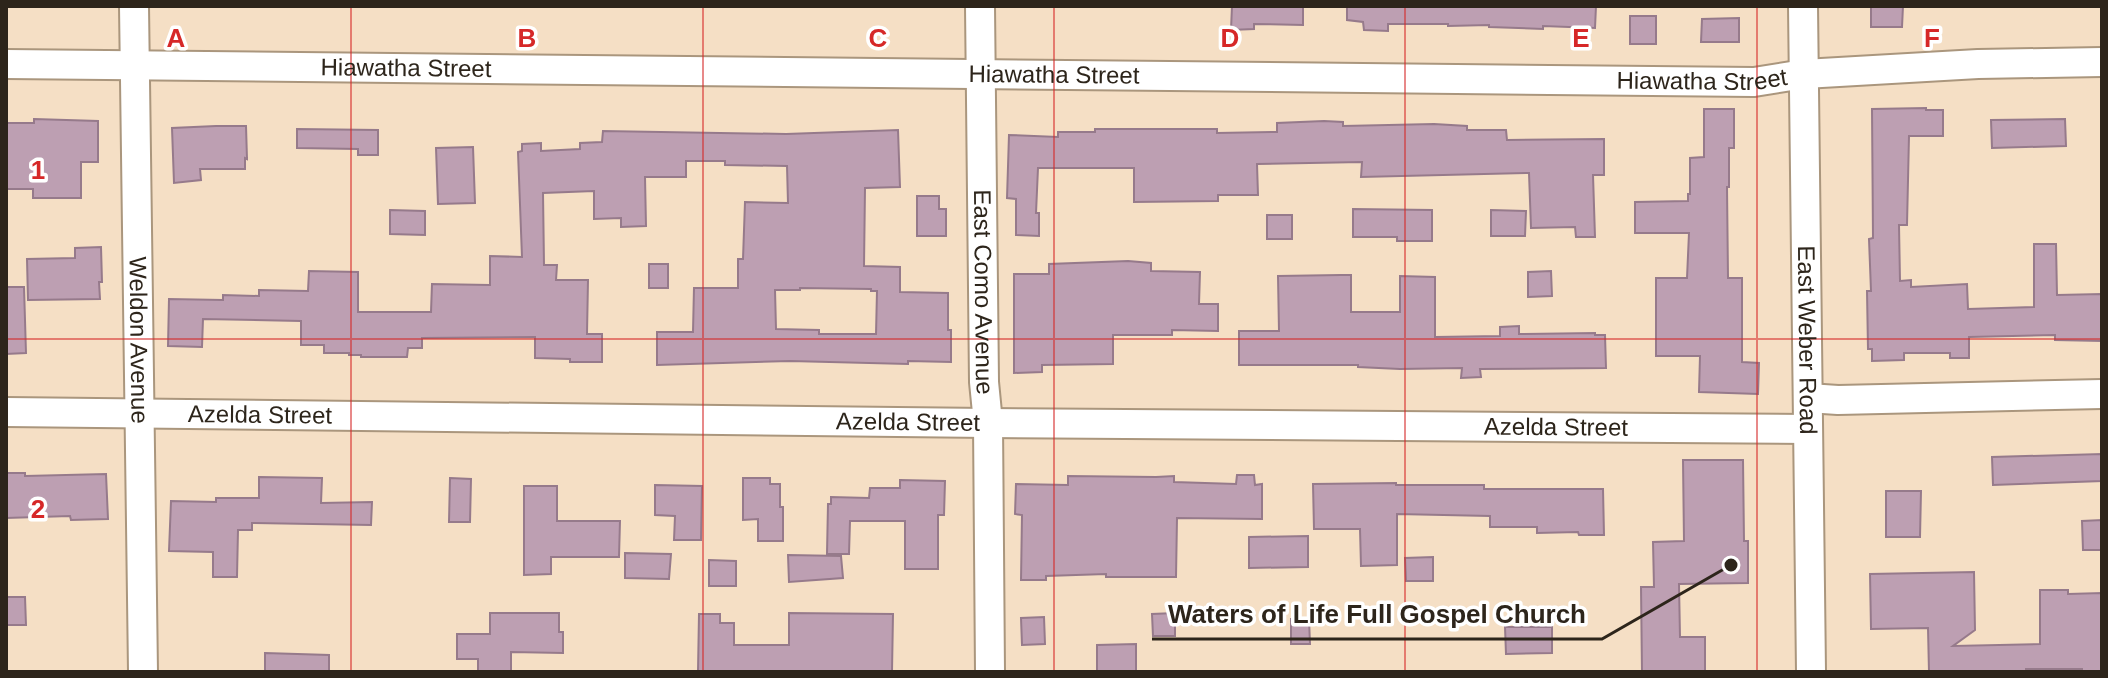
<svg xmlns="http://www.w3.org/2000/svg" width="2108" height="678" font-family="Arial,sans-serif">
  <rect width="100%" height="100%" fill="#f5dfc5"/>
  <path fill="#bd9fb2" stroke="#967a8b" stroke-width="2" fill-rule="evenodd" d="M1232 6H1303V25L1254 24V29L1231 30Z
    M1347 6H1596L1595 28 1543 26V29L1489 27V25L1448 26V24H1388V31L1364 30 1363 22 1347 20Z
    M1871 6H1903L1902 27H1871Z
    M1630 16H1656V44H1630Z
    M1739 18V42H1701L1702 19Z
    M1926 108V110H1943V136H1909L1907 225H1899L1900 281 1911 280V287L1967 284 1968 309 2034 307V244H2056L2057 295 2102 294V341L2055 340V335L1969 337V358H1950V353H1904V360L1872 361V349H1868L1867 291H1871L1869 239 1873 238 1872 109Z
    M1704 109H1734V148H1729V187H1727L1728 278H1742V362L1759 363 1758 394 1699 392 1700 356H1656V278H1687L1689 233H1635V202L1688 201V194H1690V158L1704 157Z
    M34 119 98 121V162H81V198H33V189H6V123H34Z
    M2065 119 2066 146 1992 148 1991 120Z
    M1324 121 1343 122V126L1434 124 1467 126V130H1506L1507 140 1604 139V175H1593L1595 237H1576L1575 227 1531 228 1529 173 1361 177 1362 162 1257 164 1258 195H1218V201L1134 202V168H1038L1036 213H1039V236L1016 235V199L1007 198 1009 135 1058 137V132H1095V129H1217V133L1277 132V123Z
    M216 126H246L247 159 245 158V169H200L201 180 174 183 172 128Z
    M297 129 378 130V155H358V149L297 148Z
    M898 130 900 187 865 188 864 266 900 267V292L948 293V330H951V362L908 361V364L790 361 657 365V332H693L694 288H738V259H743L745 202 788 203 787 166 725 165V161H686V177H645L646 226 621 227V218L594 219V191L543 193 544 265H557L556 280H588L587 334H602V362H570V359L535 358V337L422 338V348H408L407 357H361V355H349V353H324V345H301V321L203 319 202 347 168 346 169 299 223 300V295L259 296V290L308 291 309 271 358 272V312H431L432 284 490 285V256L522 257 518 152 522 151V144L541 143V151L580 149V143L602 142 603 131 786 134ZM800 288 871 289V291H877L876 334H819V330L776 329 775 290H800Z
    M473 147 475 203 438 204 436 148Z
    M917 196H939V209H946V236H917Z
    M1353 209 1432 210V241H1397V237H1353Z
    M390 210 425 211V235L390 234Z
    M1491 210 1526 211 1525 236H1491Z
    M1267 215H1292V239H1267Z
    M101 247 102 282H99L100 299 28 300 27 259 75 258V248Z
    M1128 261 1151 263V271L1200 272 1199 304H1218V331L1172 330V335H1113V364L1042 365V372L1014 373V274H1049V264Z
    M649 264H668V288H649Z
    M1551 271 1552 296 1528 297V272Z
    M1341 275H1351V312H1400V276L1435 277V337L1500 336V327L1519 326V334L1595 333V335H1605L1606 368 1480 369 1481 377 1461 378 1462 368 1400 369 1358 367V365H1239V331H1279L1278 276Z
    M6 287H24L26 353 6 354Z
    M2102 454V481L1993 485 1992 457Z
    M1683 460H1743L1744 541H1748V583L1679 584 1680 637H1705V672H1642L1641 587H1654L1653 542 1684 541Z
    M6 473H25V476L106 474 108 519 71 520 70 516 6 518Z
    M1237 475H1254L1255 485 1262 484V519L1177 518 1176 577H1106V574L1046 576V580H1021L1022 515 1015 514 1016 484 1068 485V476L1156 477 1174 476V482L1236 484Z
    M259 477 322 478 321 503 372 502 371 525 252 523V530H238L237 577H213V552L169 551 171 501 216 502V498H259Z
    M450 478 471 479 470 522H449Z
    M743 478H770V484H780V507H783V541H758V519L743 520Z
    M900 480 945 481 944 515H938V569H905V521H850L849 554H827L828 504H831V497L869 498 870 488H900Z
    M1396 483V485H1484V489H1603L1604 535H1579L1578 532 1537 533V527H1490V516L1397 514V565L1361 566 1360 529H1314L1313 484Z
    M655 485 702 486 701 540H674L675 516 655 515Z
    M524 486H557V521H620L619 557H551V574L524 575Z
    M1886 491H1921L1920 537H1886Z
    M2102 520V550H2083L2082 521Z
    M1308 536V567L1249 568V537Z
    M625 553 671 554 669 579 625 578Z
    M788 555 841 556 843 578 789 582Z
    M1433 557V581H1406L1405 558Z
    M709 560 736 561V586H709Z
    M1974 572 1975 630 1953 646 2040 644V590H2068V594L2102 593V672H2082V669H2026V672H1929L1928 628 1871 629 1870 574Z
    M6 597H25L26 625H6Z
    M490 613H559V632H563V653L511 652V672H478V659H457V634H490Z
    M789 613 893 614 892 672H698L699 614H720V623H734V645H789Z
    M1175 613V636H1153L1152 614Z
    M1044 617 1045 644 1022 645 1021 618Z
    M1291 619H1309L1310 644H1291Z
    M1505 627H1552V653L1506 654Z
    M1136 644V672H1097V645Z
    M265 653 329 655V672H265Z"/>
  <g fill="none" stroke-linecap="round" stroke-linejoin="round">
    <g stroke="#aa967d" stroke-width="32">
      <g id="minor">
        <path id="s1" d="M134 6 143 672"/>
        <path id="s2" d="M980 6 984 382 988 423 990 672"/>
        <path id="s3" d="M1803 6 1811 672"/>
        <path id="s4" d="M6 64 1754 82 1804 74 1978 64 2102 62"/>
        <path d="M1808 398 1838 400 2102 394"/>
        <path id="s5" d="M6 412 988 423 1808 429"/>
      </g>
    </g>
    <use href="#minor" stroke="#fff" stroke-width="28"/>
  </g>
  <path fill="none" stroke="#d62828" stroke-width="2" stroke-opacity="0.55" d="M351 6V672M703 6V672M1054 6V672M1405 6V672M1757 6V672M6 339H2102"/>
  <g text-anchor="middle" stroke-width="7" stroke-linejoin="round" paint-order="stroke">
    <g font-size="24" fill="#2d251b" stroke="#fff">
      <text dy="8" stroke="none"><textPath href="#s4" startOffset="400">Hiawatha Street</textPath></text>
      <text dy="8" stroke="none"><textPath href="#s4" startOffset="1048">Hiawatha Street</textPath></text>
      <text dy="8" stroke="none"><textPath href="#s4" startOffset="1696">Hiawatha Street</textPath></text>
      <text dy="8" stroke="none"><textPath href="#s2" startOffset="286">East Como Avenue</textPath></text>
      <text dy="8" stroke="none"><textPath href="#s1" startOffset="334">Weldon Avenue</textPath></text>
      <text dy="8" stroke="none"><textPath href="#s3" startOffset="334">East Weber Road</textPath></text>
      <text dy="8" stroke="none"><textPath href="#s5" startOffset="254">Azelda Street</textPath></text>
      <text dy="8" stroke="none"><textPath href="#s5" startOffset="902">Azelda Street</textPath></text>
      <text dy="8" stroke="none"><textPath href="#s5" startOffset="1550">Azelda Street</textPath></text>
    </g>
  </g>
  <g font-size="26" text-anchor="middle" font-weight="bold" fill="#d62828" stroke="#fff" stroke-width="7" stroke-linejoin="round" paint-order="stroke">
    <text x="176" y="47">A</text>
    <text x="527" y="47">B</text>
    <text x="878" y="47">C</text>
    <text x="1230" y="47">D</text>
    <text x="1581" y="47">E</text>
    <text x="1932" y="47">F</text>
    <text x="38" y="179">1</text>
    <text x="38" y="518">2</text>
  </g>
  <path fill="none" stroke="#2d251b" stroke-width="3" d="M1731 565L1602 639H1152"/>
  <circle fill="#2d251b" stroke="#fff" stroke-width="3" cx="1731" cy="565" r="8"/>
  <g font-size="26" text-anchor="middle" font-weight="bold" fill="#2d251b" stroke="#fff" stroke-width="7" stroke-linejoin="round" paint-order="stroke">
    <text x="1377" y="623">Waters of Life Full Gospel Church</text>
  </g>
  <rect width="2108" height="678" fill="none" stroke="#2d251b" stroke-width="16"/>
</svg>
